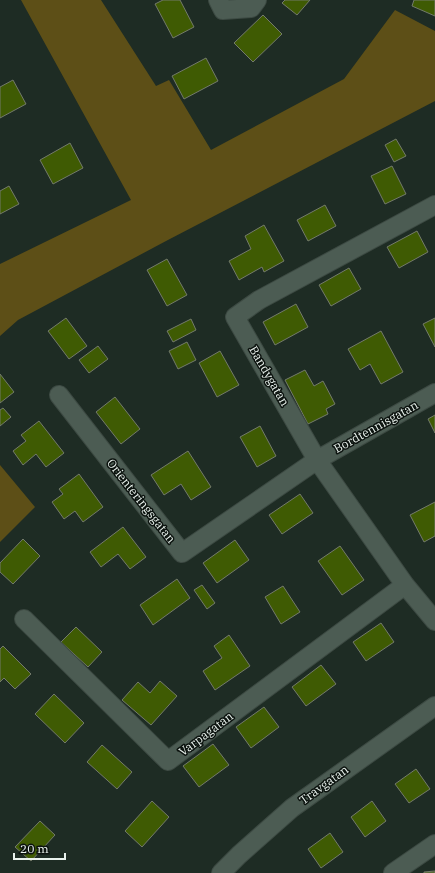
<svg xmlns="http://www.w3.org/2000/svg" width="435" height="873" font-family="'IBM Plex Serif',serif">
  <rect width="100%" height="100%" fill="#1e2c24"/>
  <path fill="#5d4f17" d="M21 0H101L156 86 169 80 211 150 344 79 395 10 435 31V101L166 241 18 320 0 336V264L131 200Z
    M0 465 35 507 0 542Z"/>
  <path fill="#3f5b03" stroke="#737a6b" d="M163 0H180L194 27 173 38 155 4Z
    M285 0H310L297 15 282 3Z
    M414 0H435V16L412 6Z
    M263 15 282 34 253 62 234 43Z
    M206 58 218 81 184 99 172 76Z
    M13 80 26 104 0 118V87Z
    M396 139 406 156 394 162 385 145Z
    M70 143 83 168 53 184 40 160Z
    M392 166 406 194 385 204 371 176Z
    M9 186 19 204 0 214V191Z
    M325 205 336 226 308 241 297 220Z
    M264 225 284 261 264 272 262 267 239 280 229 261 251 249 245 236Z
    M417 231 428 252 399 268 387 247Z
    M167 259 187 295 167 306 147 270Z
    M349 268 361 289 331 306 319 285Z
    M296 304 308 327 275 345 263 322Z
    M66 318 87 346 69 359 48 331Z
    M435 318V347L423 324Z
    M191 319 196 330 173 342 167 331Z
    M381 331 403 372 381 384 370 364 360 370 348 349Z
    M187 342 196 360 178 369 169 351Z
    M98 346 108 359 89 373 79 360Z
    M220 351 239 385 217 397 199 363Z
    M305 370 314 386 323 381 335 404 326 409 328 414 308 424 285 380Z
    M0 374 14 392 0 403Z
    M115 397 140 429 121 444 96 412Z
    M3 408 11 417 0 426V410Z
    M435 415V433L428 419Z
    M39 421 64 453 46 467 36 454 23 465 13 451 26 441 21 435Z
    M260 426 276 456 257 467 240 437Z
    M188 451 211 487 191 500 181 484 164 495 151 475Z
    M79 474 103 507 83 522 75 511 64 519 52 502 63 494 59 489Z
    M300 494 313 513 282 534 269 515Z
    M435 502V536L424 542 410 515Z
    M123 527 146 557 130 569 118 554 101 567 90 552Z
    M23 539 40 556 13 584 0 572V563Z
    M235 540 249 560 217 583 203 563Z
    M340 546 364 580 342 595 318 561Z
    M177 579 190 598 153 625 140 605Z
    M202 585 215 603 207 609 194 590Z
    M283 586 300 612 281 624 265 597Z
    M381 623 394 642 366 661 353 642Z
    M76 627 102 652 88 667 61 642Z
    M229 635 250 666 215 690 203 671 222 658 214 646Z
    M3 646 31 674 15 689 4 678 0 682V649Z
    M321 665 336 684 306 706 292 687Z
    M160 681 177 696 151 725 122 700 138 682 150 693Z
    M54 694 84 723 65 743 35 714Z
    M264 707 279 727 251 748 236 727Z
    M213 744 229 765 199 787 183 766Z
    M102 745 132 772 117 789 87 762Z
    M416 769 430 789 409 803 395 784Z
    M152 801 169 817 142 847 125 831Z
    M372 801 386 821 365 837 351 817Z
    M40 821 55 835 31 861 15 847Z
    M330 833 343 852 321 868 308 849Z
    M435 871V873H424V872Z"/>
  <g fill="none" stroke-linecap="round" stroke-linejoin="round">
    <g stroke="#3d4a43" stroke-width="20">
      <path id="minor" d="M218 0 223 10 251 8 257 0
        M435 205 259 300 235 317 317 460 405 585 435 621
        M59 395 182 553 317 460 435 393
        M24 619 168 761 405 585
        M221 873 239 855 292 808 435 706
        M393 873 435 844"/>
    </g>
    <use href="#minor" stroke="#4c5c53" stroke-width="18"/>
  </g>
  <g text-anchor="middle" stroke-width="3" stroke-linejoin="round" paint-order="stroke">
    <g font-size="12" fill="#e9f2ed" stroke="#0c130f">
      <text transform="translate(269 376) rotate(60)" y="4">Bandygatan</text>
      <text transform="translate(376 427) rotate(-29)" y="4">Bordtennisgatan</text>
      <text transform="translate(141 501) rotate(52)" y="4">Orienteringsgatan</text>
      <text transform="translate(206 734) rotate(-37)" y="4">Varpagatan</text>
      <text transform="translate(324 785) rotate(-36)" y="4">Travgatan</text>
    </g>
  </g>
  <path d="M14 853v6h51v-6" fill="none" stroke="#e9f2ed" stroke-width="2"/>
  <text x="20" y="853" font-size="12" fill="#e9f2ed" stroke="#0c130f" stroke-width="3" paint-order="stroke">20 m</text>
</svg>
